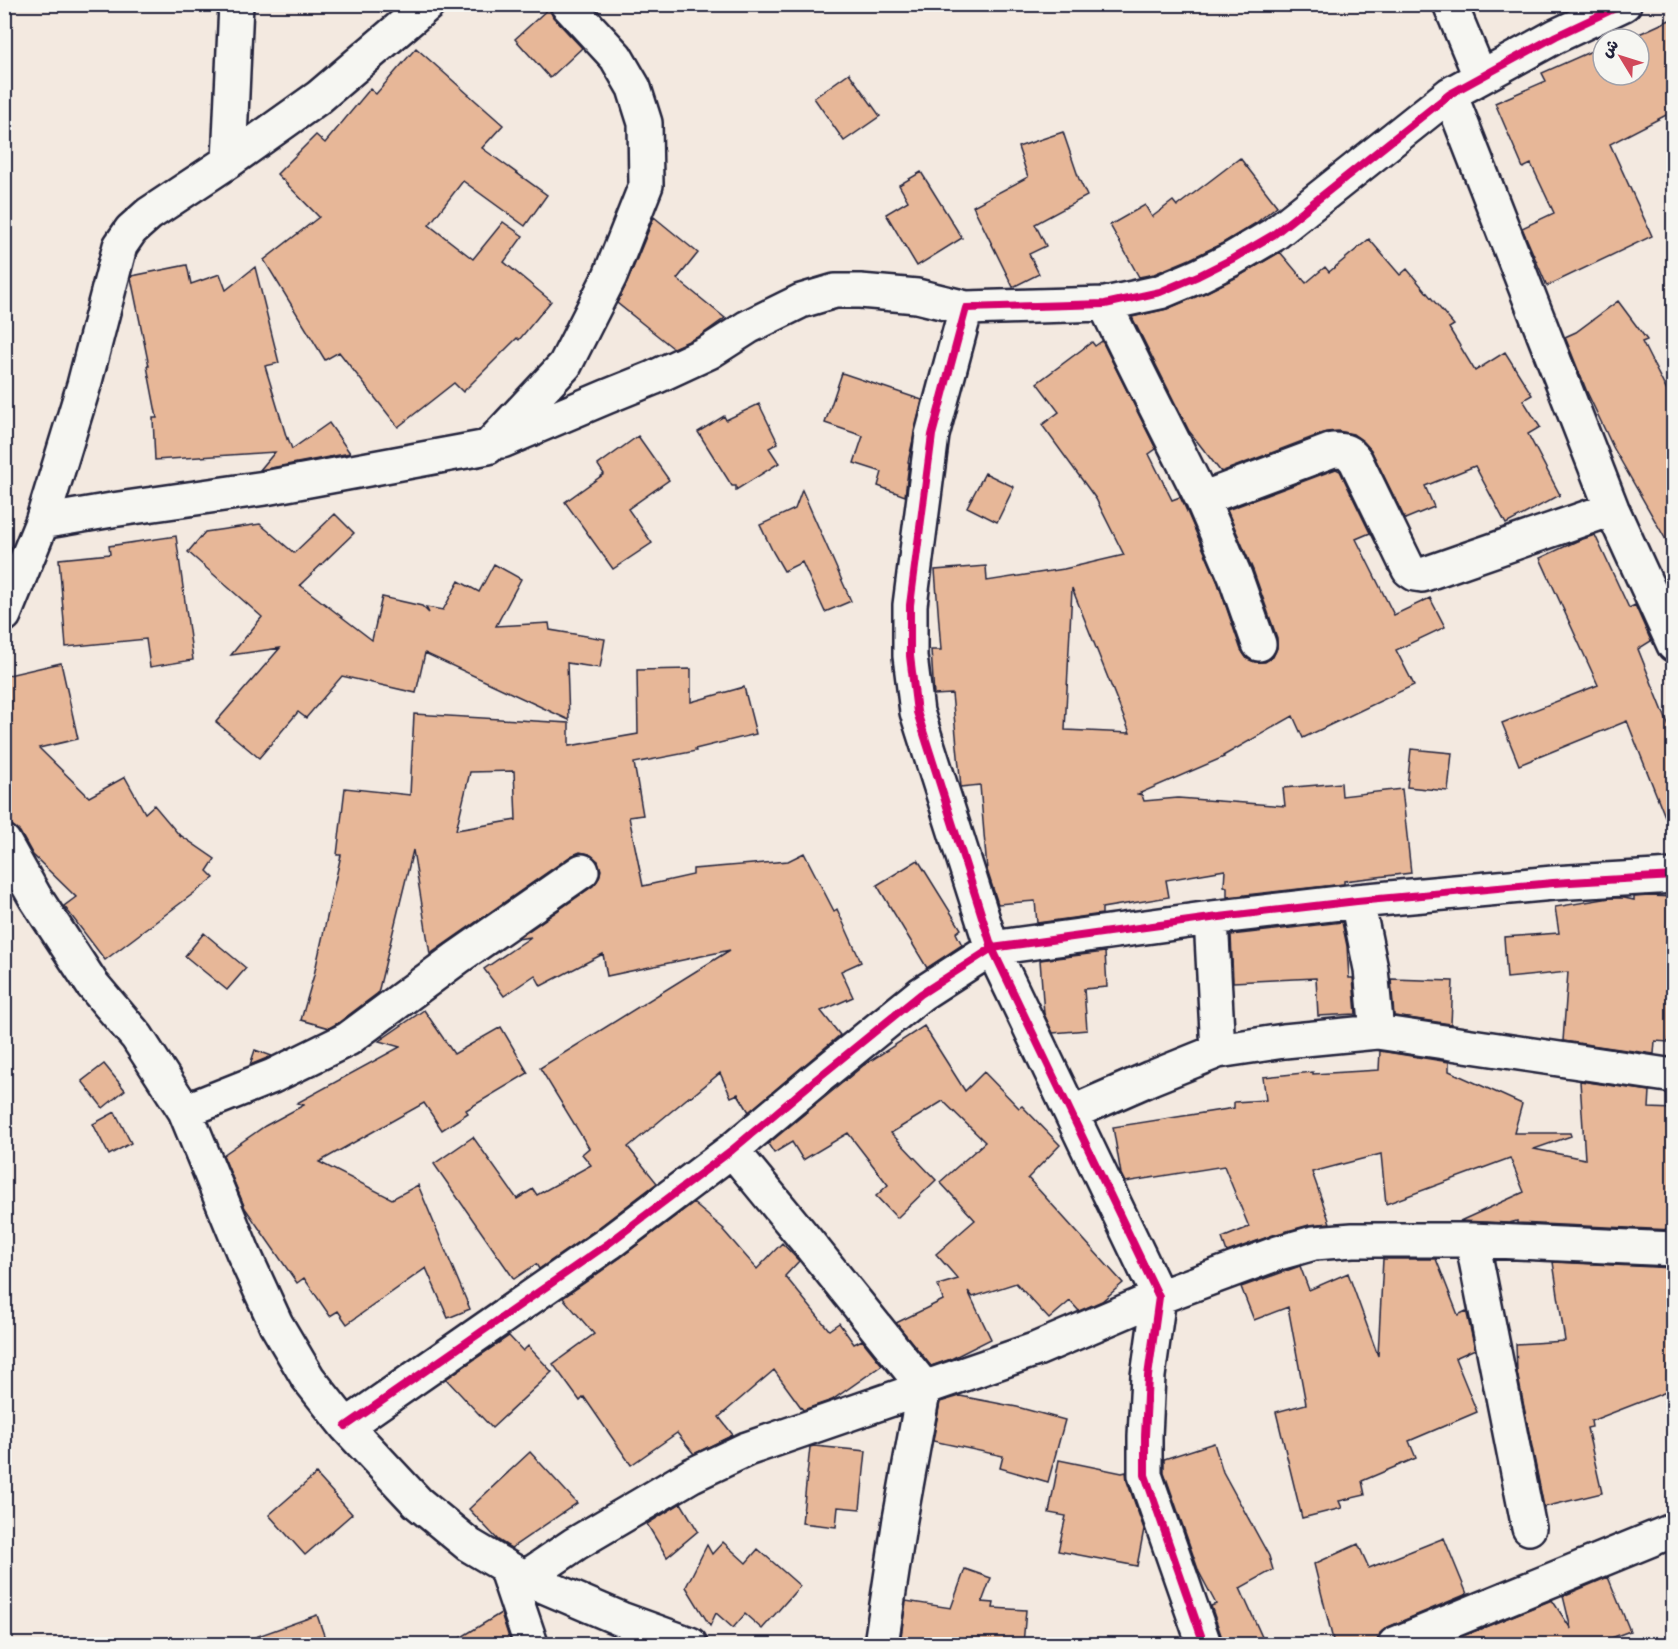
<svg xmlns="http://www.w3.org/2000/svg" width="1678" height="1649" font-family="Caveat,'Playpen Sans Arabic',sans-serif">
  <rect width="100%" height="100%" fill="#f3e9e0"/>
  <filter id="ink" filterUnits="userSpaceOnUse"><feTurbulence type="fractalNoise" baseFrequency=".0167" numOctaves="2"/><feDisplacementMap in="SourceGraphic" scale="12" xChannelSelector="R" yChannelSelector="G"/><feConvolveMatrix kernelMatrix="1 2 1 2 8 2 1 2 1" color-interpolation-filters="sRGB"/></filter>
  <g filter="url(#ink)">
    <path fill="#e7b798" stroke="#22223b" stroke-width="1.5" fill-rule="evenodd" d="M549 8 553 17 582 48 550 78 515 39Z
      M1674 18V111L1610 144 1652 236 1547 286 1522 228 1554 213 1531 164 1523 168 1495 103 1546 81 1542 73 1594 50 1600 61 1603 60V75H1639V34Z
      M416 48 503 125 482 148 547 195 525 226 463 181 429 225 473 259 503 222 523 236 504 262 551 301 519 340 517 338 463 392 454 383 398 427 339 352 325 360 264 260 319 217 277 174 316 135 325 143 370 89 376 94Z
      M849 73 880 116 844 141 814 98Z
      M1063 132 1079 179 1087 196 1035 224 1046 246 1029 254 1039 274 1013 287 973 206 1028 177 1018 147Z
      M1240 158 1277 206 1256 223 1223 243 1190 259 1154 274 1139 277 1110 225 1145 205 1152 217 1173 201 1177 206Z
      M921 172 962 238 917 266 886 214 908 201 899 185Z
      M654 217 698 253 677 279 725 318 700 336 673 348 617 303 627 283Z
      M1369 239 1400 275 1407 269 1454 325 1449 328 1475 371 1505 352 1532 395 1523 400 1540 427 1528 434 1560 495 1506 524 1475 466 1425 486 1434 507 1405 519 1371 450 1363 441 1353 434 1338 431 1326 432 1221 472 1189 431 1132 317 1167 309 1205 293 1241 275 1280 252 1306 283 1325 267 1329 272Z
      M187 265 191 284 220 274 226 290 255 267 279 363 265 366 287 439 288 438 292 449 329 423 350 453 260 470 275 452 155 460 153 418H157L147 366H149L131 278 132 276Z
      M1618 301 1647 340 1642 342 1674 405V554L1613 447 1587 392 1565 337 1576 332Z
      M1102 341 1156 449 1149 454 1172 500 1180 497 1185 507 1218 583 1241 650 1247 659 1255 662H1265L1273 657 1277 648V638L1253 570 1227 510 1336 469 1340 471 1370 533 1356 539 1394 615 1430 598 1445 627 1396 650 1414 685 1303 738 1293 716 1223 756 1224 757 1138 794 1142 795 1144 801 1178 798 1285 806 1283 788 1341 783 1342 796 1402 789 1411 873 1344 881V884L1227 897V887L1224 886 1225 870 1166 880 1169 897 1102 908V914L1037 923 1035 901 998 904 987 870 980 785 961 787 952 694 934 695 931 650H941L935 570 986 566 987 581 1064 569 1124 555 1096 499 1042 425 1059 412 1037 383 1092 342 1095 346ZM1072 588 1130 733 1065 730Z
      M842 373 922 400 908 462 909 463 905 496 878 486 882 472 854 463 863 436 825 423Z
      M759 404 778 443 769 448 779 463 736 490V486H732L698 432 724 416 726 420Z
      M638 436 669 480 628 509 652 543 613 569 565 502 604 474 598 465Z
      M985 473 1014 487 997 522 967 507Z
      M802 490 851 601 825 612 802 562 784 571 773 552 760 525 795 509Z
      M335 514 354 533 300 585 372 640 382 597 422 606 429 613 426 607 443 610 459 581 479 592 494 564 521 579 496 626 549 623 550 630 605 639 600 668 567 663 569 720 425 653 416 693 342 676 306 718 298 712 259 758 216 722 280 648 231 655 262 617 188 552 205 532 260 524 294 553Z
      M1595 535 1629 608 1635 605 1651 641 1638 649 1674 739V834H1672L1627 721 1519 765 1502 723 1598 685 1540 558 1577 541Z
      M176 536 193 660 150 667 146 639 66 647 59 559 110 554 109 546Z
      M61 663 78 739 39 748 89 797 125 777 145 813 154 805 180 836V835L215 859 207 871 214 878 105 960 64 906 76 897 33 855 20 832 13 826 4 823V676Z
      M691 669V702L744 687 756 734 695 749 696 751 634 763 643 815 629 817 643 886 693 875V869L788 861 804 853 834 911 837 909 861 962 841 971 853 997 821 1011 840 1035 749 1112 738 1094 731 1097 720 1073 691 1097 690 1096 628 1147 657 1183 598 1228 539 1269 536 1264 514 1279 434 1164 473 1137 517 1199 533 1189 537 1195 591 1165 582 1154 589 1148 540 1068 730 950 607 976 603 954 541 986 535 975 504 996 484 969 531 937 517 939 593 886 599 878 601 870 598 861 589 854 580 852 571 856 430 954 413 850 378 993 338 1023 329 1028 301 1020 314 975 341 855H337L345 788 410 795 414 714 569 723V746L638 734 637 670ZM514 771 516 820 456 830 470 772Z
      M1411 749 1452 753 1448 791 1407 787Z
      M918 860 961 929 956 933 962 945 927 968 877 885Z
      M1649 896 1674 897V941L1669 986H1674V997L1669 1042 1655 1041 1654 1054 1563 1041 1568 972 1507 978 1504 937 1559 933 1555 907 1610 898H1624L1634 900V897Z
      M1342 922 1347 946 1349 978H1353L1356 1014 1318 1016 1316 978 1233 982 1231 935Z
      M204 933 246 968 227 990 185 956Z
      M1105 952 1107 987 1084 989 1087 1030 1053 1033 1044 1014 1040 960Z
      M1391 979 1453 981 1451 1024 1394 1016Z
      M424 1010 454 1054 501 1027 528 1073 466 1110 468 1113 442 1130 424 1103 319 1162 392 1199 418 1185 470 1309 448 1318 426 1268 347 1324 338 1311 330 1316 304 1278 297 1283 245 1208 223 1155 265 1126 304 1105 297 1103 400 1047 379 1041Z
      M924 1026 965 1091 984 1072 1019 1108 1022 1106 1060 1145 1028 1178 1123 1283 1102 1301 1079 1311 1070 1301 1049 1319 1016 1283 973 1297 968 1291 991 1339 951 1359 931 1366 896 1323 943 1300 938 1285 958 1279 936 1254 975 1220 940 1182 985 1142 943 1101 891 1133 936 1180 897 1218 876 1196 888 1185 848 1133 803 1160 792 1142 774 1153 768 1144 864 1065Z
      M255 1050 272 1056 250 1065Z
      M1380 1051 1449 1062V1071L1522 1104 1514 1133H1570L1571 1136 1534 1149 1585 1159 1580 1081 1650 1091 1649 1108 1674 1109V1230L1517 1223V1221L1509 1223 1460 1221 1524 1192 1510 1158 1386 1204 1381 1154 1312 1172 1330 1223 1309 1225 1273 1235 1227 1252 1222 1238 1249 1227 1224 1166 1125 1182 1121 1174 1113 1127 1234 1108V1102L1266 1100 1263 1077 1313 1072V1074L1379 1070Z
      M104 1064 125 1090 103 1108 82 1081Z
      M115 1112 131 1143 109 1155 93 1124Z
      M693 1203 724 1229 723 1230 757 1269 782 1243 799 1261 785 1276 829 1330 839 1323 854 1344 862 1340 882 1365 832 1400 803 1410 774 1370 719 1417 733 1435 694 1454 677 1433 631 1465 584 1397 580 1401 553 1364 594 1334 563 1298 620 1258Z
      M1383 1259H1436L1458 1315 1466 1311 1467 1314 1475 1349 1455 1358 1477 1412 1409 1441 1416 1458 1362 1481 1365 1495 1339 1501 1342 1508 1302 1518 1276 1412 1306 1404 1288 1307 1254 1320 1241 1287 1300 1266 1309 1290 1348 1273 1378 1356Z
      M1553 1262 1674 1268V1389L1591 1421 1592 1427 1587 1428 1602 1493 1544 1507 1517 1372 1516 1344 1565 1341Z
      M509 1336 523 1351 528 1346 552 1372 492 1428 446 1379Z
      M960 1396 1017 1407 1065 1420 1048 1482 1000 1468 1003 1456 933 1441 940 1402Z
      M1214 1443 1223 1472 1269 1556 1273 1570 1240 1588 1262 1637 1247 1644H1222V1638L1211 1606 1216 1604 1199 1572 1164 1472V1459Z
      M814 1446 866 1451 860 1509 838 1507 836 1527 802 1523 810 1447Z
      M530 1452 577 1503 511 1548 498 1540 469 1509Z
      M1059 1460 1122 1473 1126 1472 1127 1481 1144 1529 1137 1566 1058 1551 1066 1516 1049 1513Z
      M316 1474 352 1514 305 1555 269 1515Z
      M681 1503 698 1531 667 1557 647 1524Z
      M1444 1538 1467 1594 1388 1627 1380 1633 1377 1644H1334L1314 1564 1358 1544 1369 1568Z
      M723 1542 746 1563 758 1549 800 1586 762 1629 745 1614 733 1628 716 1613 710 1626 686 1587 707 1545 712 1554Z
      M965 1569 991 1578 982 1602 994 1603 993 1608 1026 1610 1023 1644H900L906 1601 951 1608Z
      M1608 1577 1630 1631 1595 1644H1443L1552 1600 1571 1629 1563 1596Z
      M501 1613 511 1644H450Z
      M317 1615 327 1644H244V1641Z"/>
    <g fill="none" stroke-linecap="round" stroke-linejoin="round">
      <g stroke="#22223b" stroke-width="38">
        <path id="street" d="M1450 4 1480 76
          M1450 94 1612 509 1674 645
          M229 161 319 97 428 4
          M1105 304C1136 370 1170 434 1202 499
          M502 441 606 397 653 378 709 352 748 327 801 301 835 291H860L917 296 966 308
          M42 522 84 385 120 246 131 230 149 214 229 161 236 4
          M4 615 42 522 112 510 265 488 488 447 565 365 610 276 646 185 645 123 634 88 616 57 567 4
          M1259 644 1235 576 1202 499 1333 450C1345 450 1349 451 1356 461L1409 570 1415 574 1422 575 1612 509
          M4 842 35 897 92 984 137 1037 185 1111 243 1252 276 1324 308 1378 346 1426 418 1503 469 1545 525 1578 621 1619 690 1644
          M1357 901 1371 969 1377 1032 1674 1076
          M1211 918 1218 1051
          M185 1111 273 1076 348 1039 457 958 582 871
          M1071 1113 1151 1078 1218 1051 1284 1041 1377 1032
          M732 1150 806 1240 924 1387 900 1519 881 1644
          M1472 1240 1529 1528
          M346 1426 609 1243 732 1150 814 1081 921 994 992 948 1211 918 1357 901 1553 883 1674 876
          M505 1567 531 1644
          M525 1578 575 1544 692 1475 747 1449 1037 1349 1159 1297 1278 1253 1314 1243 1353 1240H1472L1674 1249
          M1204 1644 1145 1475V1436L1148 1376 1159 1297 992 948 917 712 910 656V605L932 435 966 308 1105 304 1160 292 1198 276 1232 259 1273 235 1450 94 1556 36 1624 4
          M1395 1644 1674 1530"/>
      </g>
      <use href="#street" stroke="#f6f6f2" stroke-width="33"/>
      <g stroke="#f6f6f2" stroke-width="11">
        <path id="cycleway" d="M346 1426 609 1243 732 1150 814 1081 921 994 992 948 1211 918 1357 901 1553 883 1674 876
          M1204 1644 1145 1475V1436L1148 1376 1159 1297 992 948 917 712 910 656V605L932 435 966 308 1105 304 1160 292 1198 276 1232 259 1273 235 1450 94 1556 36 1624 4"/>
      </g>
      <use href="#cycleway" stroke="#d6006c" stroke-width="8"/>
    </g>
  </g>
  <rect width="1678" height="1649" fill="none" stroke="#f6f6f2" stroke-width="24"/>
  <rect x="12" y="12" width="1654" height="1625" fill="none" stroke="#22223b" stroke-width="2" filter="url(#ink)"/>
  <g transform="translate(1621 57) rotate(308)"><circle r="28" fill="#f6f6f2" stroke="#a1a1a9" stroke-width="1.5"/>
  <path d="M0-4.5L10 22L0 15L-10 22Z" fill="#d1495b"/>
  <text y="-9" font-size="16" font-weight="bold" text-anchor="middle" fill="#22223b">ش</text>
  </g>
</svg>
